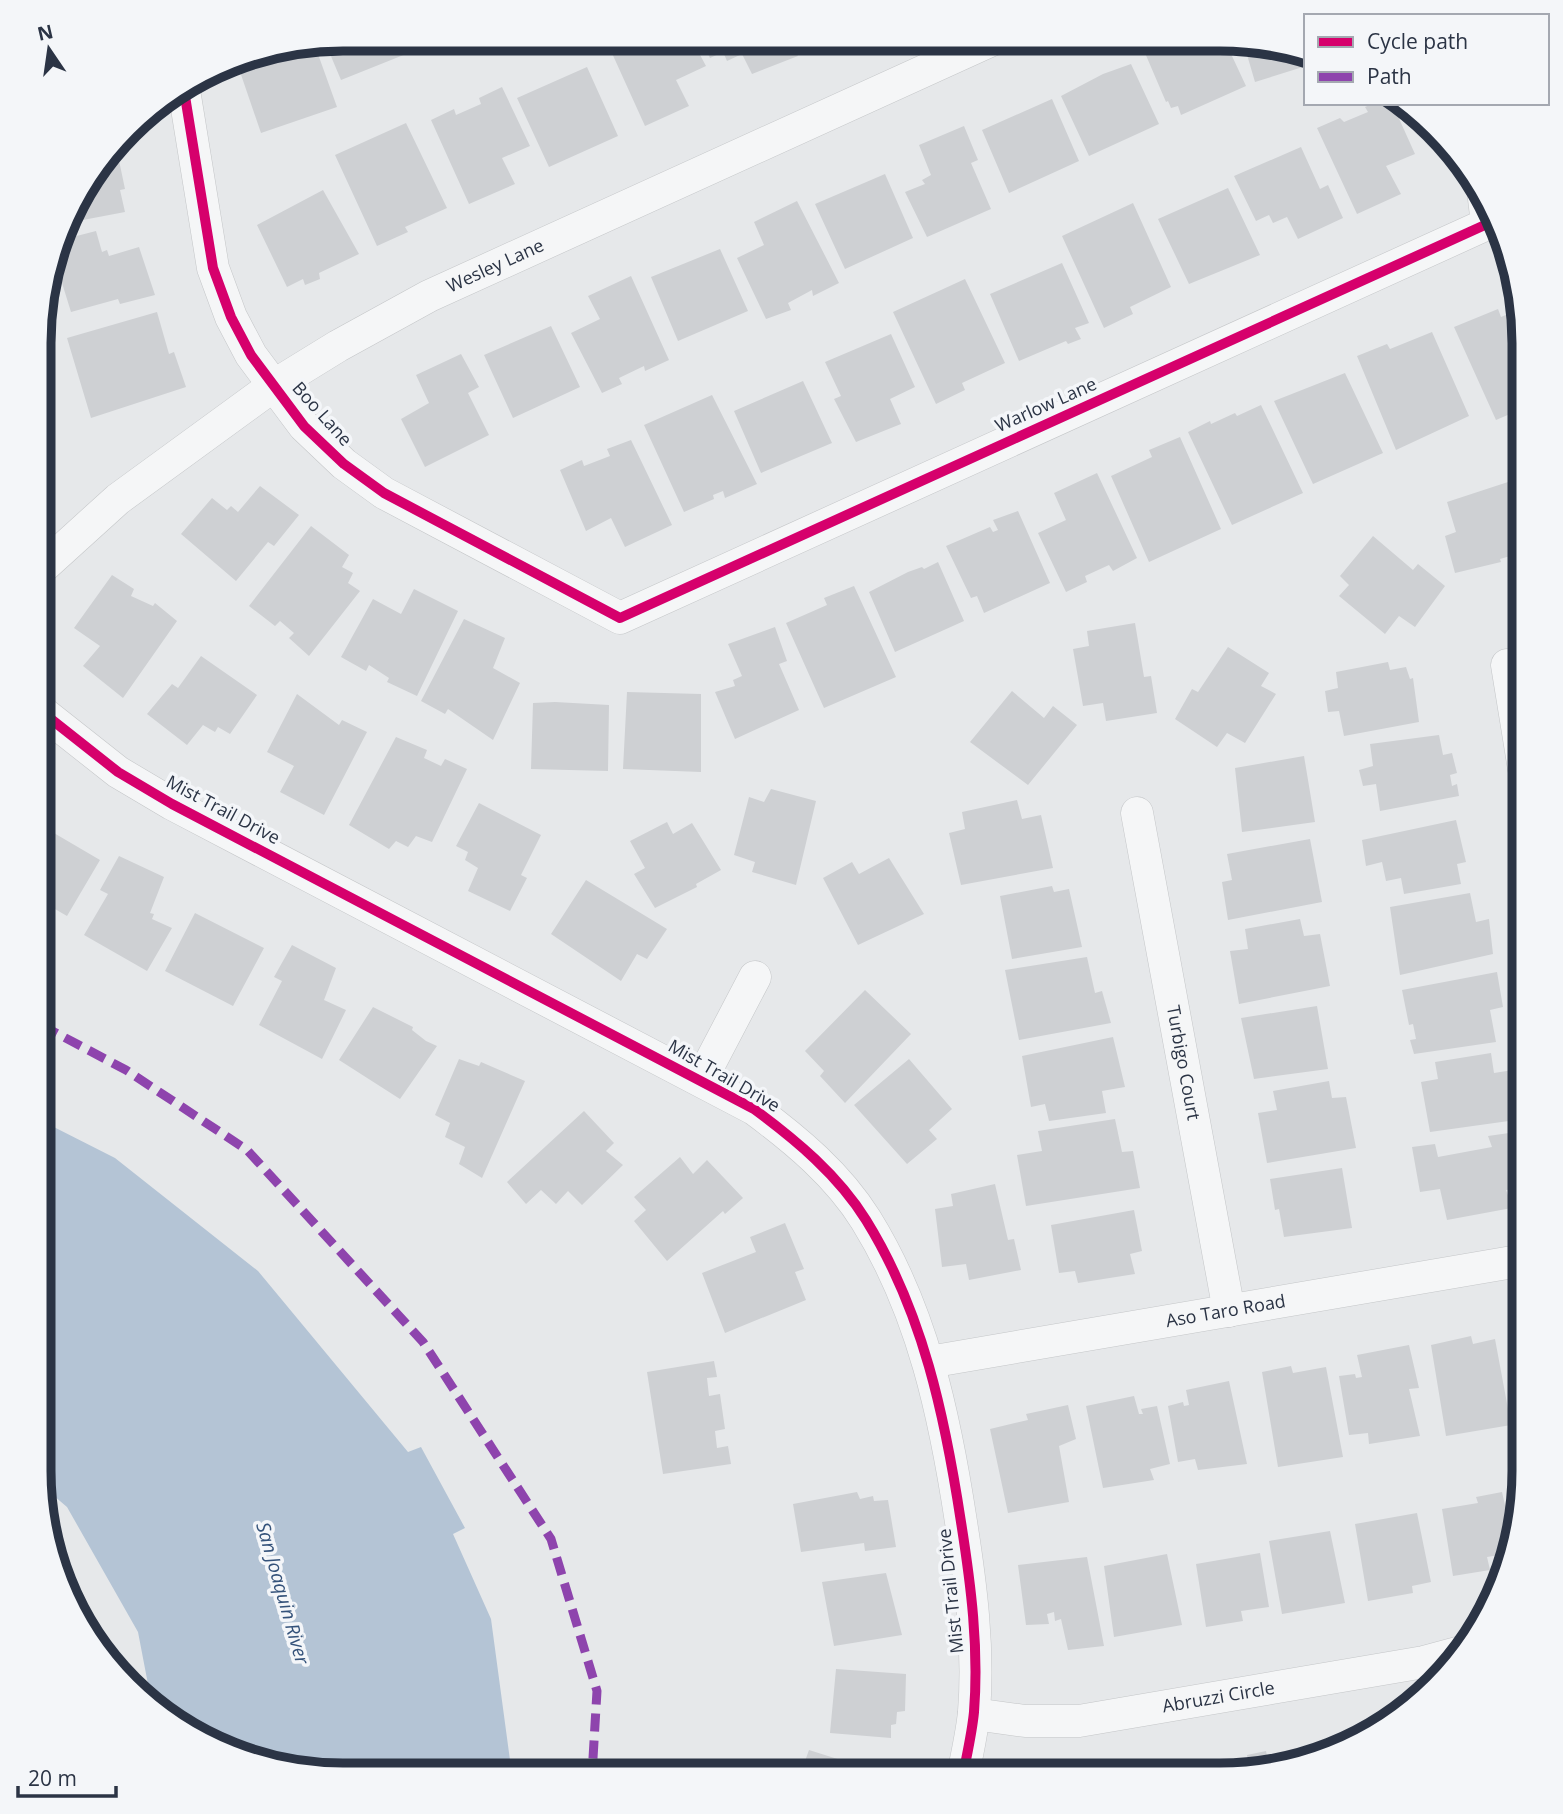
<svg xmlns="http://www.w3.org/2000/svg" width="1563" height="1814" font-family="'Open Sans',sans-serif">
  <rect width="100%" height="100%" fill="#e6e8ea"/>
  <path fill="#b4c4d5" d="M40 1120 115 1158 258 1271 408 1452 421 1447 465 1528 453 1534 491 1619 512 1775H323L190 1734 152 1705 138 1632 67 1507 40 1484Z"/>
  <path fill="#ced0d3" d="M343 38 405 39 411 52 341 80 325 42Z
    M423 39H465L430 54Z
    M606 40H692L706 66 676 80 689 106 645 126Z
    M701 40H790L798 56 752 74 742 54 727 61 723 52 710 58Z
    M1157 41H1225L1246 86 1181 115 1178 106 1171 108 1168 101 1166 102 1142 46Z
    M1243 41H1260L1306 58V66L1255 82Z
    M314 43 337 107 261 133 236 60 245 55Z
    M1131 64 1159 124 1089 156 1061 96 1103 74Z
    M587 67 618 136 549 167 517 98Z
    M502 87 530 146 502 158 515 184 469 204 431 120 454 109 456 115 481 104 479 98Z
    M1052 99 1079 161 1009 193 982 130Z
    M1374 103H1392L1415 154 1386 166 1401 194 1357 214 1317 128 1340 118 1344 122 1368 112 1365 107Z
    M406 123 447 208 405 227 408 232 377 246 335 155Z
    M964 126 978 160 971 163 991 209 927 237 905 192 925 184 922 180 931 175 919 145Z
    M116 146 125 189 120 190 125 212 67 223 80 190Z
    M1301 147 1320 189 1328 185 1343 218 1298 239 1287 217 1273 223 1269 215 1256 221 1234 176Z
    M885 174 913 238 845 269 815 204Z
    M1228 188 1260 255 1189 284 1158 219Z
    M323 190 359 254 319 273 320 279 305 285 303 279 287 287 257 225Z
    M797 201 839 283 813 296 812 290 788 303 791 310 766 319 737 258 764 245 754 222Z
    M1133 203 1171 287 1130 307 1133 314 1104 328 1062 236Z
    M96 231 102 252 107 250 109 256 139 247 155 295 120 304 118 299 71 312 54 257 61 240Z
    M720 249 748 311 678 341 651 277Z
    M1062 263 1089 323 1075 328 1081 339 1068 344 1066 341 1019 361 990 294Z
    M631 276 669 360 645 371 644 366 619 378 622 384 602 393 571 333 600 319 588 296Z
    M965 279 1005 363 962 383 965 390 936 404 893 312Z
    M1498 309 1501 317 1520 309 1524 343V408L1496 420 1454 327Z
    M157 312 169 354 174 352 186 387 91 418 67 338Z
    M551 326 580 387 513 418 484 355Z
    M1432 332 1469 416 1396 450 1357 356 1387 344 1390 349Z
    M891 334 915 387 890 399 901 424 856 442 834 399 841 396 825 362Z
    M461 354 479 387 468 393 489 435 425 467 401 419 429 403 416 375Z
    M1345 373 1383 453 1313 484 1274 401Z
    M803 381 832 443 761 473 734 411Z
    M712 395 757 484 725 498 723 491 713 495 714 499 684 512 644 425Z
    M1261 405 1303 493 1232 525 1188 432 1210 421 1211 424 1235 413 1237 416Z
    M1180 437 1221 529 1149 562 1111 476 1152 457 1149 450Z
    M631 440 672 525 625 547 611 518 586 531 560 470 582 460 584 466 610 456 607 449Z
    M1097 473 1137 558 1113 571 1109 565 1085 576 1087 582 1066 592 1038 533 1066 520 1054 493Z
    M1508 482 1524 532V552L1500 559 1501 562 1455 573 1445 536 1456 532 1447 502Z
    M260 486 299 515 274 546 268 542 236 581 181 534 212 498 227 510 231 506 238 512Z
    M1018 511 1050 583 984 613 977 596 971 598 946 546 990 527 993 532 998 530 993 520Z
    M311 526 349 555 342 567 353 573 348 583 360 591 309 656 289 638 294 633 280 621 275 626 249 606Z
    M1373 536 1413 570 1418 564 1445 586 1415 627 1399 616 1385 634 1339 596 1349 585 1340 576Z
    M938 562 964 621 895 652 869 592 908 572 922 567 924 569Z
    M112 575 134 589 131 596 153 606 155 603 177 621 123 698 83 666 100 646 74 628Z
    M854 586 896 677 824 708 786 623 827 605 824 598Z
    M414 589 458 611 417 696 387 682 389 678 369 665 366 671 341 657 373 599 401 614Z
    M464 619 505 638 493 668 520 683 493 740 448 709 445 714 421 701Z
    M1135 623 1144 677 1151 676 1157 713 1106 721 1103 703 1083 706 1073 649 1089 646 1087 631Z
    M775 627 787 661 779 664 799 710 735 739 715 692 735 686 733 680 742 676 728 644Z
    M1228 647 1269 673 1261 686 1276 694 1245 743 1227 733 1217 747 1175 719 1192 689 1198 692Z
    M201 656 257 695 230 734 218 727 215 732 203 725 187 745 147 714 172 684 178 688Z
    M1388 662 1390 670 1406 667 1410 679 1413 678 1419 722 1344 736 1339 711 1328 712 1325 691 1338 688 1336 672Z
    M1012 691 1044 718 1053 706 1077 725 1028 785 970 742Z
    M627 692 701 694V772L623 769Z
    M297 694 339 725 342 720 367 732 324 815 280 792 294 766 267 752Z
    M555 702 609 705 608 771 531 769 533 703Z
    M1439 735 1443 755 1452 753 1457 773 1450 775 1452 786 1457 784 1459 796 1380 811 1376 784 1363 786 1359 770 1373 766 1370 744Z
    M396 737 427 750 424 758 441 766 445 759 467 769 432 842 416 836 408 847 396 841 389 849 349 825Z
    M1304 756 1315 822 1242 832 1235 768Z
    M771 789 816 801 796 885 752 872 755 862 734 855 749 797 764 802Z
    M1017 800 1022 819 1041 815 1053 868 961 885 949 833 965 829 962 812Z
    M479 803 541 835 521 875 527 878 510 911 468 891 478 868 465 860 468 852 456 846Z
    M1456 820 1466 862 1457 864 1461 884 1404 894 1401 878 1386 881 1382 862 1366 866 1362 840Z
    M667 822 673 834 692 823 721 870 696 884 697 887 655 908 634 874 645 868 630 841Z
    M42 826 100 860 67 916 41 901Z
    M1310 839 1322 902 1228 920 1222 882 1232 880 1227 854Z
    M119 856 164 877 150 913 154 914 152 919 172 928 147 971 84 935 108 894 100 890Z
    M889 858 924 914 858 945 823 878 852 862 859 874Z
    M586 880 667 929 647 959 637 954 621 981 551 934Z
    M1052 886 1054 892 1069 889 1082 947 1012 959 1000 896Z
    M1470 893 1476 922 1489 919 1493 954 1400 975 1390 907Z
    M195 913 264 948 233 1006 165 971Z
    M1300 919 1304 936 1320 934 1330 986 1239 1004 1230 951 1248 949 1245 929Z
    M292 945 336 968 324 1000 346 1010 322 1059 259 1025 282 981 274 977Z
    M1087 957 1095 993 1102 991 1111 1023 1019 1040 1005 970Z
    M1497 972 1503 1007 1490 1010 1496 1042 1414 1054 1410 1040 1416 1039 1413 1024 1409 1025 1402 990Z
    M865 990 911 1034 845 1103 820 1076 824 1071 805 1051Z
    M1317 1006 1328 1069 1254 1079 1241 1018Z
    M373 1007 413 1027 412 1030 426 1041 437 1046 400 1099 339 1060Z
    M1113 1037 1125 1087 1102 1091 1106 1113 1049 1121 1045 1104 1031 1107 1022 1056Z
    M1491 1053 1494 1073 1513 1070 1523 1119 1430 1132 1421 1082 1438 1079 1435 1062Z
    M459 1059 479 1066 481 1062 525 1081 482 1178 459 1164 465 1147 445 1137 450 1123 435 1115Z
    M909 1059 952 1109 929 1130 937 1139 907 1164 854 1105Z
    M1329 1081 1332 1098 1346 1097 1356 1148 1267 1163 1258 1113 1277 1110 1273 1091Z
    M584 1111 614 1143 606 1151 623 1165 582 1205 568 1191 556 1204 541 1190 526 1204 507 1182Z
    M1115 1119 1122 1152 1133 1151 1140 1188 1026 1206 1017 1155 1042 1151 1038 1131Z
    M1523 1131V1188L1506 1190 1509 1198 1515 1197 1517 1207 1447 1220 1440 1189 1420 1192 1412 1147 1435 1144 1438 1157 1492 1147 1488 1136Z
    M680 1157 693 1174 707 1160 743 1198 725 1214 723 1211 667 1261 634 1221 646 1210 634 1197Z
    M1342 1168 1352 1228 1284 1237 1279 1209 1275 1210 1270 1179Z
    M995 1184 1008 1240 1014 1239 1021 1270 969 1280 966 1264 942 1267 935 1209 953 1206 951 1194Z
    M1134 1210 1142 1251 1130 1254 1135 1274 1078 1283 1075 1271 1059 1273 1051 1225Z
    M785 1223 804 1269 795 1272 806 1300 725 1333 702 1273 756 1252 750 1237Z
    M1524 1331V1364H1522L1518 1332Z
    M1471 1336 1473 1344 1495 1339 1511 1425 1446 1436 1431 1345Z
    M1409 1345 1419 1388 1409 1389 1420 1436 1369 1444 1368 1433 1349 1435 1339 1376 1355 1374 1356 1378 1362 1377 1357 1355Z
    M714 1361 717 1377 707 1378 709 1396 720 1394 725 1429 715 1431 717 1448 728 1446 731 1464 663 1474 647 1372Z
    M1291 1366 1293 1373 1326 1367 1343 1457 1278 1467 1262 1372Z
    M1229 1381 1247 1464 1198 1470 1195 1459 1178 1462 1168 1406 1183 1402 1184 1406 1189 1405 1186 1390Z
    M1134 1396 1139 1414H1143L1141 1409 1157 1406 1170 1464 1150 1469 1154 1480 1103 1488 1086 1406Z
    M1068 1405 1076 1439 1059 1446 1069 1502 1008 1513 990 1429 1028 1420 1026 1414Z
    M857 1492 860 1499 873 1496 874 1501 888 1500 896 1547 865 1551 864 1543 801 1552 793 1504Z
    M1502 1492 1511 1532 1505 1554 1487 1557 1490 1570 1453 1576 1442 1509 1478 1503 1476 1497Z
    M1417 1513 1431 1582 1412 1586 1413 1593 1368 1601 1355 1524Z
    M1330 1531 1345 1603 1282 1614 1269 1541Z
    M1260 1553 1269 1607 1241 1611 1243 1621 1206 1627 1196 1564Z
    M1167 1554 1182 1625 1114 1637 1104 1566Z
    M1087 1557 1104 1646 1068 1650 1061 1619 1055 1621 1054 1612 1047 1614 1049 1624 1026 1625 1018 1565Z
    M886 1573 902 1635 834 1646 822 1582Z
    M836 1669 906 1674 905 1711 897 1712 896 1724 891 1725V1738L830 1733Z
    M1331 1745V1747L1295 1758 1294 1752Z
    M809 1750 866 1768 864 1775H800Z
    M1266 1751 1269 1766 1239 1775H1210L1209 1770 1248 1761 1247 1755Z
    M1193 1761 1196 1775H1175L1173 1766Z"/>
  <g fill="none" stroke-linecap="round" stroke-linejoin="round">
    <g stroke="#c4c6c8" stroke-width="33">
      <g id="street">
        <path d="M184 90 213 268 231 317 251 355 304 426 344 464 384 493 620 618 1487 224 1483 190"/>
        <path id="s1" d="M43 567 118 499 273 386 338 346 429 296 992 40"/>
        <path d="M1507 665 1524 769"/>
        <path d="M42 712 118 772 172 804 754 1109C796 1140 838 1175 866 1220 923 1312 945 1417 961 1522 971 1585 979 1648 974 1712 972 1733 967 1754 963 1775"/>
        <path id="s2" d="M1137 813 1229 1311"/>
        <path d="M701 1080 755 977"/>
        <path id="s3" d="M929 1362 1524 1260"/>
        <path id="s4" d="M974 1714 1025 1721H1079L1424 1662 1461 1652"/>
      </g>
    </g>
    <use href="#street" stroke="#f5f6f7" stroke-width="32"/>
    <path stroke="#8e44ad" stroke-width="9" stroke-dasharray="18 9" stroke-linecap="butt" d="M41 1025 126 1070 247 1150 423 1342 551 1539 597 1691 592 1775"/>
    <g stroke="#f4f6f9" stroke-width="15">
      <path id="cycleway" d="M184 90 213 268 231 317 251 355 304 426 344 464 384 493 620 618 1487 224 1483 190
        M42 712 118 772 172 804 754 1109C796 1140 838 1175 866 1220 923 1312 945 1417 961 1522 971 1585 979 1648 974 1712 972 1733 967 1754 963 1775"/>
    </g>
    <use href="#cycleway" stroke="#d6006c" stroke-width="10"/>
  </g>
  <g text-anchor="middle" stroke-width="7" stroke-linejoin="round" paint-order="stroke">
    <g font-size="18" fill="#2b3445" stroke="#f4f6f9">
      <text dy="6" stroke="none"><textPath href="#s1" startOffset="546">Wesley Lane</textPath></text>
      <text transform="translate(1046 405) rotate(-24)" y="6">Warlow Lane</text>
      <text transform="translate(322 414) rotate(48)" y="6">Boo Lane</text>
      <text transform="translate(223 810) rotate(28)" y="6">Mist Trail Drive</text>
      <text dy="6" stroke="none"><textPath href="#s2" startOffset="254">Turbigo Court</textPath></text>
      <text transform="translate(724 1076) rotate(30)" y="6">Mist Trail Drive</text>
      <text dy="6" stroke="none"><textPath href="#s3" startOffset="301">Aso Taro Road</textPath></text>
      <text transform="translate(951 1591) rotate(-96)" y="6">Mist Trail Drive</text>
      <text dy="6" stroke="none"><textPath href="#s4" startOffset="247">Abruzzi Circle</textPath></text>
    </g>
    <g font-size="19" font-style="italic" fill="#34527a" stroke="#f4f6f9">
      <text transform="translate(283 1593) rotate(74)" y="7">San Joaquin River</text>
    </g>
  </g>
  <path d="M0 0H1563V1814H0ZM343 51H1220A292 292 0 0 1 1512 343V1471A292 292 0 0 1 1220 1763H343A292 292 0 0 1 51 1471V343A292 292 0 0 1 343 51Z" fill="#f4f6f9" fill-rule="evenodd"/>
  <path fill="none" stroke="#2b3445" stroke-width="9" d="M343 51H1220A292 292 0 0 1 1512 343V1471A292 292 0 0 1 1220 1763H343A292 292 0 0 1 51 1471V343A292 292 0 0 1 343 51Z"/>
  <rect x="1304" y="14" width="245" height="91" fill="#f4f6f9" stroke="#a4a8b1" stroke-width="2"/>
  <rect x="1318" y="37" width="35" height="10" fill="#d6006c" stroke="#a4a8b1" stroke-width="2"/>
  <text x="1367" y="49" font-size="21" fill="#2b3445">Cycle path</text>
  <rect x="1318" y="72" width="35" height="10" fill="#8e44ad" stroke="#a4a8b1" stroke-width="2"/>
  <text x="1367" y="84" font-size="21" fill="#2b3445">Path</text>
  <g transform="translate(49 49) rotate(347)" stroke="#f4f6f9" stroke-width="5" paint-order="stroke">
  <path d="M0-5L12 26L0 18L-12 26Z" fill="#2b3445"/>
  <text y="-10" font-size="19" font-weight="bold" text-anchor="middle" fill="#2b3445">N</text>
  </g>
  <path d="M18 1786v10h98v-10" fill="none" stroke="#2b3445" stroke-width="3.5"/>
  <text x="28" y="1786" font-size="21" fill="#2b3445" stroke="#f4f6f9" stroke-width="5" paint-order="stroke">20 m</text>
</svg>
